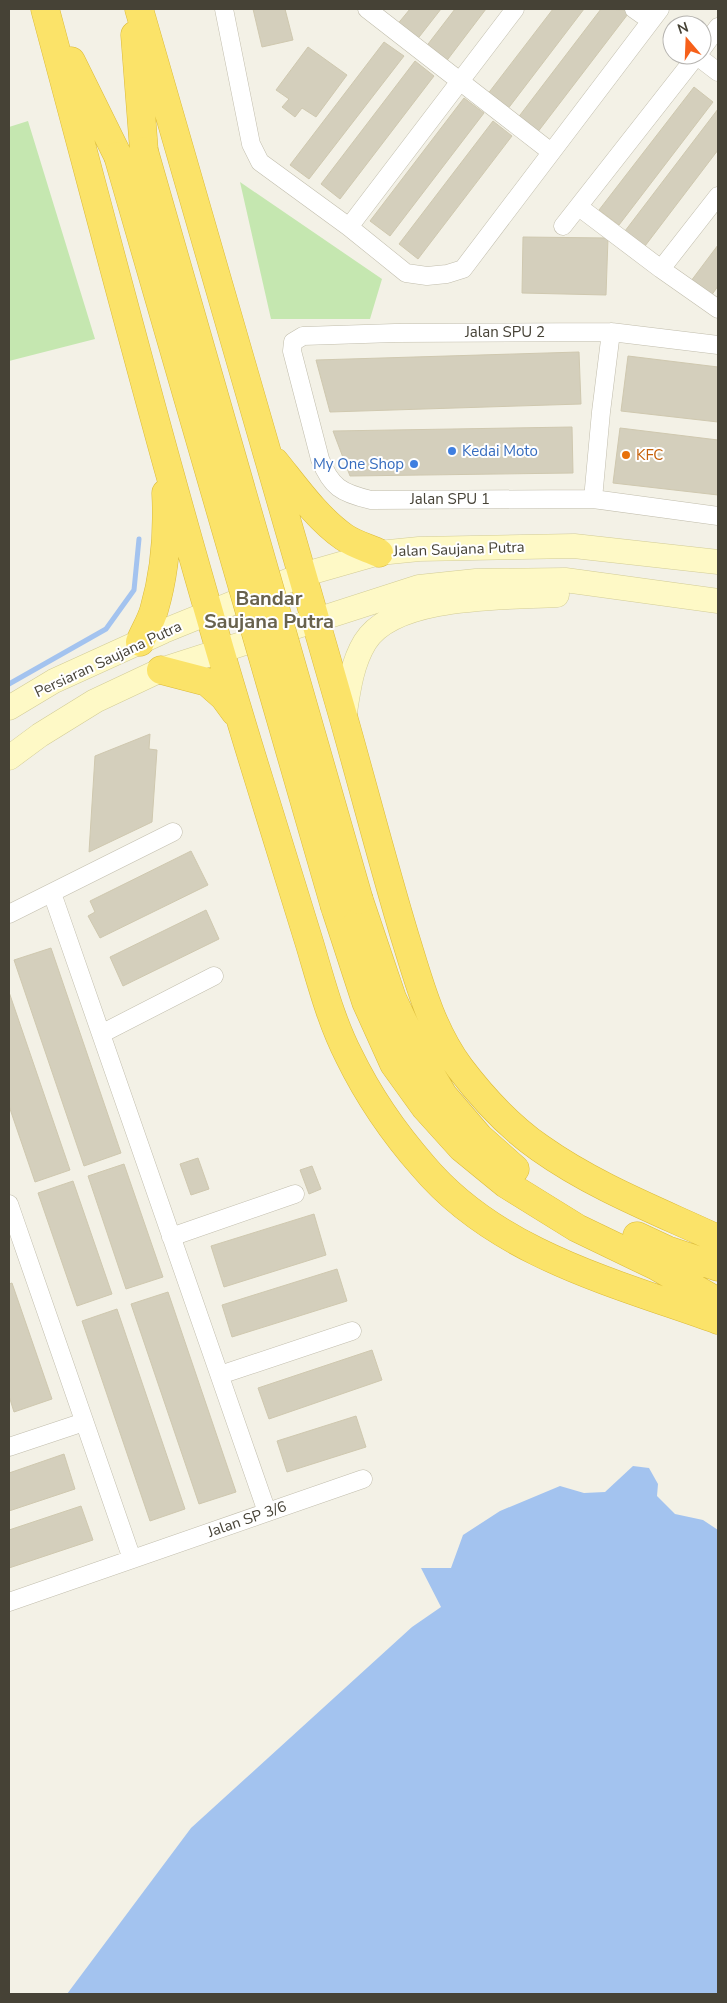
<svg xmlns="http://www.w3.org/2000/svg" width="727" height="2003" font-family="'Nunito Sans',sans-serif">
  <rect width="100%" height="100%" fill="#f3f1e6"/>
  <path fill="#c5e7b0" d="M28 121 95 339 9 361V127Z
    M240 182 382 279 370 319H271Z"/>
  <path fill="#a3c3ef" d="M633 1466 649 1468 658 1484 657 1496 675 1514 703 1520 718 1530V1994H67L191 1828 412 1627 441 1607 421 1568H451L463 1535 500 1511 560 1486 584 1493 605 1492Z"/>
  <g fill="none" stroke-linecap="round" stroke-linejoin="round">
    <path stroke="#a3c3ef" stroke-width="5" d="M9 684 106 629 134 590 139 539"/>
  </g>
  <path fill="#d4cfbc" stroke="#cfc8af" d="M253 9H285L293 40 262 47Z
    M410 9H441L416 41 396 26Z
    M455 9H486L445 63 425 48Z
    M553 9H584L507 110 487 95Z
    M601 9 631 10 537 133 517 119Z
    M384 42 404 56 309 179 290 165Z
    M308 47 347 75 316 117 302 108 295 117 282 107 289 99 276 90Z
    M415 61 434 76 340 199 321 184Z
    M694 87 713 102 619 225 599 210Z
    M464 98 484 113 390 236 370 221Z
    M718 109V150L645 246 625 231Z
    M493 121 512 136 418 259 399 244Z
    M523 237 608 238 606 295 522 293Z
    M718 245V286L711 296 691 281Z
    M579 352 581 404 330 412 316 360Z
    M628 356 718 367V422L621 411Z
    M572 427 573 473 350 476 333 431Z
    M620 428 718 440V495L613 483Z
    M150 734 149 749 157 750 152 822 89 852 95 756Z
    M191 851 208 885 100 938 88 916 95 912 90 901Z
    M206 910 219 939 123 986 110 957Z
    M51 948 121 1153 84 1166 14 960Z
    M9 992 70 1170 35 1182 9 1106Z
    M198 1158 209 1189 191 1195 180 1164Z
    M124 1164 163 1277 126 1289 88 1176Z
    M312 1166 321 1189 309 1194 300 1170Z
    M73 1181 112 1294 77 1306 38 1193Z
    M314 1214 326 1255 224 1287 211 1246Z
    M337 1269 347 1301 232 1337 222 1305Z
    M12 1283 52 1399 14 1412 9 1396V1284Z
    M168 1292 236 1492 199 1504 131 1304Z
    M117 1309 185 1509 150 1521 82 1321Z
    M372 1350 382 1380 269 1419 258 1388Z
    M356 1416 366 1447 287 1472 277 1441Z
    M64 1454 75 1489 9 1511V1473Z
    M81 1506 93 1540 9 1568V1530Z"/>
  <g fill="none" stroke-linecap="round" stroke-linejoin="round">
    <g stroke="#c1bdac" stroke-width="19">
      <path id="street" d="M224 9 251 144 260 162 349 227 406 273 427 276 447 274 463 269 660 9
        M367 9 551 152
        M634 9 651 21
        M702 49 718 27
        M697 56 718 72
        M579 207 661 269 718 309
        M563 226 697 55
        M349 227 515 9
        M661 269 718 196
        M718 345 611 332 395 333 303 336 293 342 292 351 320 459C331 487 341 493 371 500L593 499 718 516
        M593 499 601 412 611 332
        M52 893 267 1512
        M9 914 173 832
        M101 1034 214 976
        M9 1204 132 1559
        M171 1237 295 1194
        M220 1375 352 1331
        M9 1447 84 1422
        M9 1602 363 1479"/>
    </g>
    <g stroke="#d2cc97" stroke-width="25">
      <path id="secondary" d="M9 708 54 681 164 631 302 575 379 553 419 549 574 546 718 562
        M344 719C348 693 351 665 365 642 395 594 506 598 557 595
        M9 758 40 735 95 701 161 670 419 587 476 581 565 580 718 601"/>
    </g>
    <g stroke="#dbba39" stroke-width="29">
      <path id="highway" d="M45 9C114 266 180 525 259 780 276 835 293 890 310 945 321 982 331 1021 349 1056 368 1095 394 1133 423 1166 497 1254 615 1283 718 1320
        M139 9C207 245 275 480 343 716 364 790 383 864 405 937 419 982 431 1029 460 1068 482 1097 510 1127 540 1148 595 1187 658 1211 718 1239
        M135 35 144 151
        M71 61 118 156
        M275 462C296 488 317 518 344 537 354 544 368 548 379 553
        M140 642C144 632 151 621 154 610 165 572 168 531 166 493
        M161 670 207 682 224 697 235 712
        M359 900 392 998 417 1051 443 1095 479 1137 515 1169
        M335 907 366 1002 394 1064 425 1107 462 1148 506 1184 577 1228 656 1266 718 1302
        M637 1236 667 1250 718 1267"/>
    </g>
    <use href="#street" stroke="#fff" stroke-width="18"/>
    <use href="#secondary" stroke="#fef9c6" stroke-width="24"/>
    <use href="#highway" stroke="#fbe369" stroke-width="28"/>
    <g stroke="#dbba39" stroke-width="29" stroke-linecap="butt">
      <path id="highway-bridge" d="M144 151 359 900
        M118 156 335 907"/>
    </g>
    <use href="#highway-bridge" stroke="#fbe369" stroke-width="28"/>
  </g>
  <g fill="#3f7fe0" stroke="#fff" stroke-width="2">
    <circle cx="452" cy="451" r="5"/>
    <circle cx="414" cy="464" r="5"/>
  </g>
  <circle fill="#e8710a" stroke="#fff" stroke-width="2" cx="626" cy="455" r="5"/>
  <g text-anchor="middle" stroke-width="4" stroke-linejoin="round" paint-order="stroke">
    <g font-size="15" fill="#464236" stroke="#fff">
      <text x="505" y="337">Jalan SPU 2</text>
      <text x="450" y="504">Jalan SPU 1</text>
      <text transform="translate(459 549) rotate(-2)" y="5">Jalan Saujana Putra</text>
      <text transform="translate(108 659) rotate(-25)" y="5">Persiaran Saujana Putra</text>
      <text transform="translate(247 1519) rotate(-19)" y="5">Jalan SP 3/6</text>
    </g>
    <g font-size="15" fill="#366cbe" stroke="#fff" text-anchor="start">
      <text x="462" y="456">Kedai Moto</text>
      <text x="404" y="469" text-anchor="end">My One Shop</text>
    </g>
    <g font-size="15" fill="#c56008" stroke="#fff" text-anchor="start">
      <text x="636" y="460">KFC</text>
    </g>
    <g font-size="20" font-weight="bold" fill="#68624d" stroke="#fff">
      <text x="269" y="605">Bandar<tspan x="269" dy="23">Saujana Putra</tspan></text>
    </g>
  </g>
  <rect width="727" height="2003" fill="none" stroke="#464236" stroke-width="20"/>
  <g transform="translate(687 40) rotate(341)"><circle r="24" fill="#ffffff" stroke="#b5b3af"/>
  <path d="M0-4L9 19L0 12L-9 19Z" fill="#f6601a"/>
  <text y="-8" font-size="14" font-weight="bold" text-anchor="middle" fill="#464236">N</text>
  </g>
</svg>
